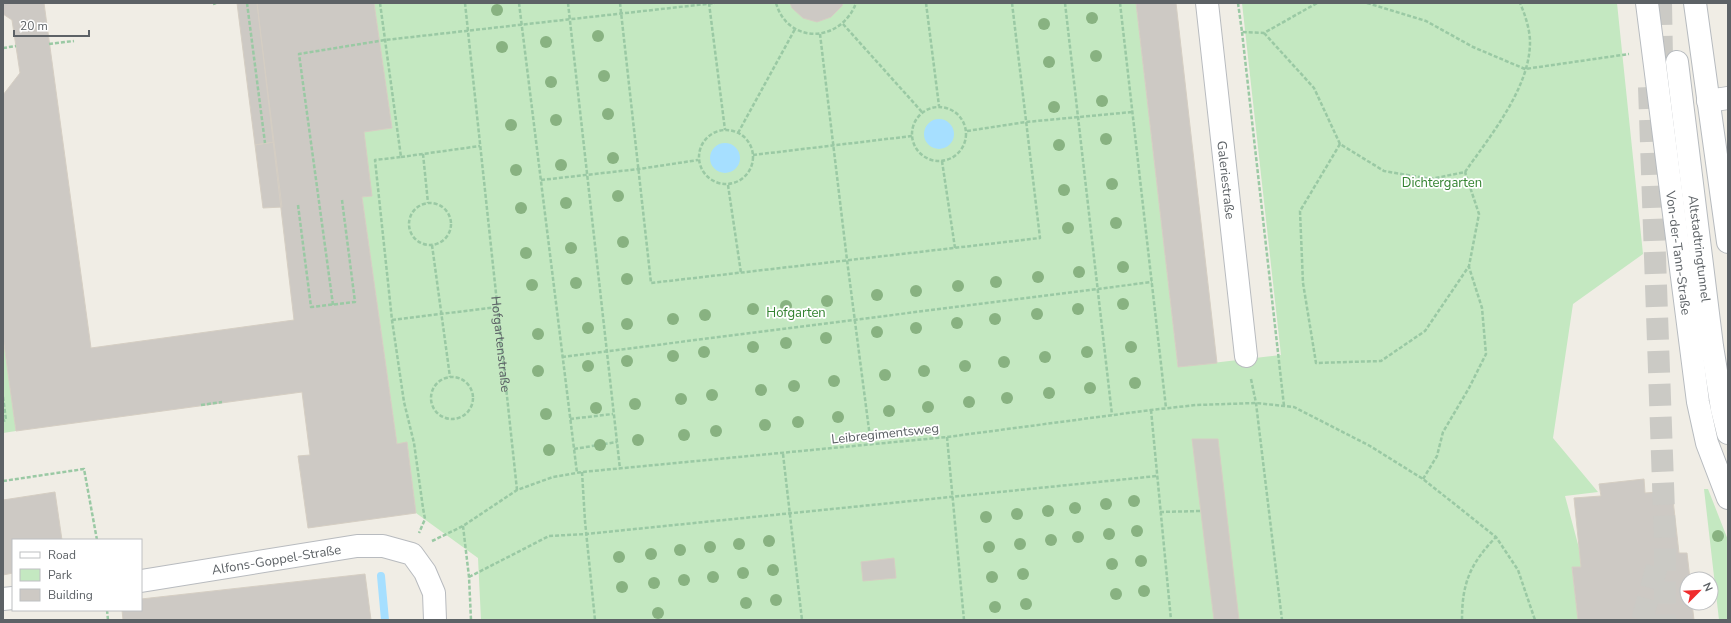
<svg xmlns="http://www.w3.org/2000/svg" width="1731" height="623" font-family="'Nunito Sans',sans-serif">
  <rect width="100%" height="100%" fill="#f0ede5"/>
  <path fill="#c4e8c1" d="M374 3H1136L1178 367 1281 355 1242 3H1617L1643 254 1573 304 1553 438 1598 492 1565 496 1579 548 1581 567 1572 568 1578 620H481L478 558 416 513 407 443 397 444 362 197 371 196 364 132 392 128Z
    M3 337 16 431 3 433Z
    M1704 489H1708L1728 540V620H1719Z"/>
  <path fill="#a6dfff" d="M924 134a15 15 0 1 1 30 0a15 15 0 1 1-30 0Z
    M710 158a15 15 0 1 1 30 0a15 15 0 1 1-30 0Z"/>
  <g fill="none" stroke-linecap="round" stroke-linejoin="round">
    <path stroke="#a6dfff" stroke-width="8" d="M381 576 385 620"/>
  </g>
  <path fill="#cdc9c4" stroke="#d5cec3" d="M3 3H44L91 348 294 320 257 3H374L392 128 364 132 372 196 362 197 397 444 407 442 416 513 308 528 298 456 310 455 302 392 16 431 3 337V95L20 73 12 20 3 14Z
    M237 3H257L274 142 255 145Z
    M790 3H843L842 6 831 17 817 22 803 18 792 8Z
    M1136 3H1176L1217 363 1178 367Z
    M274 142 282 207 263 208 255 145Z
    M1192 439H1218L1239 620H1214Z
    M1644 479 1645 493 1672 491 1679 553H1687L1690 579H1687V603H1692L1694 620H1578L1572 567H1581L1574 498 1601 496 1599 484Z
    M55 492 62 540H13V573L3 575V500Z
    M894 558 896 578 863 581 861 562Z
    M365 574 371 620H123L122 610H141V599Z"/>
  <g fill="none" stroke-linecap="round" stroke-linejoin="round">
    <path stroke="#cbcac5" stroke-width="22" stroke-dasharray="22 11" stroke-linecap="butt" d="M1661 3 1662 59
      M1649 87 1665 540V620
      M1642 620 1657 566"/>
    <g stroke="#b8bbbf" stroke-width="24">
      <g id="minor">
        <path id="s2" d="M1207 3 1246 356"/>
        <path d="M1708 101 1728 98"/>
        <path id="s3" d="M141 581 357 546H383L412 554 425 572 434 593 435 620"/>
        <path d="M3 599 13 598"/>
      </g>
    </g>
    <g stroke="#b7bbbf" stroke-width="24">
      <g id="secondary">
        <path id="s4" d="M1647 3 1698 402 1707 443 1728 498"/>
        <path d="M1695 3 1728 242"/>
        <path id="s5" d="M1677 62 1712 346 1722 409 1728 433"/>
      </g>
    </g>
    <g stroke="#9ac9a4" stroke-width="2.5" stroke-dasharray="4 2" stroke-linecap="butt">
      <path d="M247 3 265 143"/>
      <path d="M380 3 401 157 375 160 392 320 404 402 414 443 423 508 425 519 419 533"/>
      <path id="s1" d="M465 3 517 490"/>
      <path d="M519 3 577 473"/>
      <path d="M568 3 620 469"/>
      <path d="M620 3 651 283 1040 238 1012 3"/>
      <path d="M709 3 725 130"/>
      <path d="M776 3C788 45 841 43 856 3"/>
      <path d="M926 3 939 106"/>
      <path d="M1065 3 1112 415"/>
      <path d="M1120 3 1166 408"/>
      <path d="M1238 3 1242 32 1264 33 1317 3"/>
      <path d="M1367 3 1426 21 1473 47 1525 69 1629 54"/>
      <path d="M213 4 216 3"/>
      <path d="M843 24 922 112"/>
      <path d="M1242 32 1284 406"/>
      <path d="M1264 33 1314 88 1340 144 1384 171 1431 179 1465 172C1490 136 1530 88 1530 42 1530 30 1525 14 1520 3"/>
      <path d="M820 34 847 260 871 445"/>
      <path d="M49 44 74 41"/>
      <path d="M3 48 16 46"/>
      <circle cx="939" cy="134" r="27"/>
      <circle cx="726" cy="157" r="27"/>
      <path d="M967 131 1026 122 1132 112"/>
      <path d="M738 133 795 29"/>
      <path d="M1340 144 1300 211 1303 283 1316 363 1381 361 1425 331 1469 266 1479 214 1465 172"/>
      <path d="M423 154 428 203"/>
      <path d="M753 155 912 136"/>
      <path d="M401 157 480 146"/>
      <path d="M942 161 955 248"/>
      <path d="M541 180 639 169 698 160"/>
      <path d="M728 185 741 273"/>
      <circle cx="430" cy="224" r="21"/>
      <path d="M298 205 311 307 355 302 342 200"/>
      <path d="M432 245 450 377"/>
      <path d="M333 305 299 54 385 40 715 3"/>
      <path d="M392 320 497 307"/>
      <path d="M562 357 1152 282"/>
      <circle cx="452" cy="398" r="21"/>
      <path d="M1251 379 1256 403 1282 620"/>
      <path d="M3 397 6 420 3 421"/>
      <path d="M201 405 222 402"/>
      <path d="M1151 410 1171 620"/>
      <path d="M570 419 613 414"/>
      <path d="M947 437 964 620"/>
      <path d="M574 449 617 442"/>
      <path d="M783 454 802 620"/>
      <path d="M582 472 585 521 595 620"/>
      <path d="M1423 479 1437 456 1443 432 1469 388 1486 354 1482 308 1469 267"/>
      <path d="M3 481 84 469 97 540"/>
      <path d="M1160 512 1201 511"/>
      <path d="M463 526 469 577 471 620"/>
      <path d="M432 541 463 526 517 490 553 477 582 472 947 437 1151 410 1196 405 1256 403 1294 407 1370 446 1423 479 1496 537 1518 570 1535 620"/>
      <path d="M469 577 549 536 586 534 1157 476"/>
      <path d="M107 610 108 620"/>
      <path d="M1462 620C1462 583 1470 564 1496 537"/>
    </g>
    <use href="#minor" stroke="#fff" stroke-width="22"/>
    <use href="#secondary" stroke="#fff" stroke-width="22"/>
  </g>
  <g fill="#88b281">
    <circle cx="497" cy="10" r="6"/>
    <circle cx="1092" cy="18" r="6"/>
    <circle cx="1044" cy="24" r="6"/>
    <circle cx="598" cy="36" r="6"/>
    <circle cx="546" cy="42" r="6"/>
    <circle cx="502" cy="47" r="6"/>
    <circle cx="1096" cy="56" r="6"/>
    <circle cx="1049" cy="62" r="6"/>
    <circle cx="604" cy="76" r="6"/>
    <circle cx="551" cy="82" r="6"/>
    <circle cx="1102" cy="101" r="6"/>
    <circle cx="1054" cy="107" r="6"/>
    <circle cx="608" cy="114" r="6"/>
    <circle cx="556" cy="120" r="6"/>
    <circle cx="511" cy="125" r="6"/>
    <circle cx="1106" cy="139" r="6"/>
    <circle cx="1059" cy="145" r="6"/>
    <circle cx="613" cy="158" r="6"/>
    <circle cx="561" cy="165" r="6"/>
    <circle cx="516" cy="170" r="6"/>
    <circle cx="1112" cy="184" r="6"/>
    <circle cx="1064" cy="190" r="6"/>
    <circle cx="618" cy="196" r="6"/>
    <circle cx="566" cy="203" r="6"/>
    <circle cx="521" cy="208" r="6"/>
    <circle cx="1116" cy="223" r="6"/>
    <circle cx="1068" cy="228" r="6"/>
    <circle cx="623" cy="242" r="6"/>
    <circle cx="571" cy="248" r="6"/>
    <circle cx="526" cy="253" r="6"/>
    <circle cx="1123" cy="267" r="6"/>
    <circle cx="1079" cy="272" r="6"/>
    <circle cx="1038" cy="277" r="6"/>
    <circle cx="627" cy="279" r="6"/>
    <circle cx="996" cy="282" r="6"/>
    <circle cx="576" cy="283" r="6"/>
    <circle cx="532" cy="285" r="6"/>
    <circle cx="958" cy="286" r="6"/>
    <circle cx="916" cy="291" r="6"/>
    <circle cx="877" cy="295" r="6"/>
    <circle cx="827" cy="301" r="6"/>
    <circle cx="1123" cy="304" r="6"/>
    <circle cx="786" cy="306" r="6"/>
    <circle cx="753" cy="309" r="6"/>
    <circle cx="1078" cy="309" r="6"/>
    <circle cx="1037" cy="314" r="6"/>
    <circle cx="705" cy="315" r="6"/>
    <circle cx="673" cy="319" r="6"/>
    <circle cx="995" cy="319" r="6"/>
    <circle cx="957" cy="323" r="6"/>
    <circle cx="627" cy="324" r="6"/>
    <circle cx="588" cy="328" r="6"/>
    <circle cx="916" cy="328" r="6"/>
    <circle cx="877" cy="332" r="6"/>
    <circle cx="538" cy="334" r="6"/>
    <circle cx="826" cy="338" r="6"/>
    <circle cx="786" cy="343" r="6"/>
    <circle cx="753" cy="347" r="6"/>
    <circle cx="1131" cy="347" r="6"/>
    <circle cx="704" cy="352" r="6"/>
    <circle cx="1087" cy="352" r="6"/>
    <circle cx="673" cy="356" r="6"/>
    <circle cx="1045" cy="357" r="6"/>
    <circle cx="627" cy="361" r="6"/>
    <circle cx="1004" cy="362" r="6"/>
    <circle cx="588" cy="366" r="6"/>
    <circle cx="965" cy="366" r="6"/>
    <circle cx="538" cy="371" r="6"/>
    <circle cx="924" cy="371" r="6"/>
    <circle cx="885" cy="375" r="6"/>
    <circle cx="834" cy="381" r="6"/>
    <circle cx="1135" cy="383" r="6"/>
    <circle cx="794" cy="386" r="6"/>
    <circle cx="1090" cy="388" r="6"/>
    <circle cx="761" cy="390" r="6"/>
    <circle cx="1049" cy="393" r="6"/>
    <circle cx="712" cy="395" r="6"/>
    <circle cx="1007" cy="398" r="6"/>
    <circle cx="681" cy="399" r="6"/>
    <circle cx="969" cy="402" r="6"/>
    <circle cx="635" cy="404" r="6"/>
    <circle cx="928" cy="407" r="6"/>
    <circle cx="596" cy="408" r="6"/>
    <circle cx="889" cy="411" r="6"/>
    <circle cx="546" cy="414" r="6"/>
    <circle cx="838" cy="417" r="6"/>
    <circle cx="798" cy="422" r="6"/>
    <circle cx="765" cy="425" r="6"/>
    <circle cx="716" cy="431" r="6"/>
    <circle cx="684" cy="435" r="6"/>
    <circle cx="638" cy="440" r="6"/>
    <circle cx="600" cy="445" r="6"/>
    <circle cx="549" cy="450" r="6"/>
    <circle cx="1134" cy="501" r="6"/>
    <circle cx="1106" cy="504" r="6"/>
    <circle cx="1075" cy="508" r="6"/>
    <circle cx="1048" cy="511" r="6"/>
    <circle cx="1017" cy="514" r="6"/>
    <circle cx="986" cy="517" r="6"/>
    <circle cx="1137" cy="531" r="6"/>
    <circle cx="1109" cy="534" r="6"/>
    <circle cx="1718" cy="536" r="6"/>
    <circle cx="1078" cy="537" r="6"/>
    <circle cx="1051" cy="540" r="6"/>
    <circle cx="769" cy="541" r="6"/>
    <circle cx="739" cy="544" r="6"/>
    <circle cx="1020" cy="544" r="6"/>
    <circle cx="710" cy="547" r="6"/>
    <circle cx="989" cy="547" r="6"/>
    <circle cx="680" cy="550" r="6"/>
    <circle cx="651" cy="554" r="6"/>
    <circle cx="619" cy="557" r="6"/>
    <circle cx="1141" cy="561" r="6"/>
    <circle cx="1112" cy="564" r="6"/>
    <circle cx="773" cy="570" r="6"/>
    <circle cx="743" cy="573" r="6"/>
    <circle cx="1023" cy="574" r="6"/>
    <circle cx="713" cy="577" r="6"/>
    <circle cx="992" cy="577" r="6"/>
    <circle cx="684" cy="580" r="6"/>
    <circle cx="654" cy="583" r="6"/>
    <circle cx="622" cy="587" r="6"/>
    <circle cx="1144" cy="591" r="6"/>
    <circle cx="1116" cy="594" r="6"/>
    <circle cx="776" cy="600" r="6"/>
    <circle cx="746" cy="603" r="6"/>
    <circle cx="1026" cy="604" r="6"/>
    <circle cx="995" cy="607" r="6"/>
    <circle cx="658" cy="613" r="6"/>
  </g>
  <g text-anchor="middle" stroke-width="3.5" stroke-linejoin="round" paint-order="stroke">
    <g font-size="13" fill="#5d6266" stroke="#fff">
      <text dy="5" stroke="none"><textPath href="#s2" startOffset="178">Galeriestraße</textPath></text>
      <text dy="5" stroke="none"><textPath href="#s5" startOffset="188">Altstadtringtunnel</textPath></text>
      <text dy="5" stroke="none"><textPath href="#s4" startOffset="252">Von-der-Tann-Straße</textPath></text>
      <text dy="5" stroke="none"><textPath href="#s1" startOffset="343">Hofgartenstraße</textPath></text>
      <text transform="translate(885 433) rotate(-6)" y="5">Leibregimentsweg</text>
      <text dy="5" stroke="none"><textPath href="#s3" startOffset="137">Alfons-Goppel-Straße</textPath></text>
    </g>
    <g font-size="13" fill="#338230" stroke="#fff">
      <text x="1442" y="187">Dichtergarten</text>
      <text x="796" y="317">Hofgarten</text>
    </g>
  </g>
  <rect width="1731" height="623" fill="none" stroke="#5d6266" stroke-width="8"/>
  <rect x="12" y="539" width="130" height="72" fill="#ffffff" stroke="#bec0c2"/>
  <rect x="20" y="552" width="20" height="6" fill="#ffffff" stroke="#bec0c2"/>
  <text x="48" y="559" font-size="12" fill="#5d6266">Road</text>
  <rect x="20" y="569" width="20" height="12" fill="#c4e8c1" stroke="#bec0c2"/>
  <text x="48" y="579" font-size="12" fill="#5d6266">Park</text>
  <rect x="20" y="589" width="20" height="12" fill="#cdc9c4" stroke="#bec0c2"/>
  <text x="48" y="599" font-size="12" fill="#5d6266">Building</text>
  <g transform="translate(1699 591) rotate(66)"><circle r="19" fill="#ffffff" stroke="#bec0c2"/>
  <path d="M0-3L7 15L0 10L-7 15Z" fill="#ef2c2d"/>
  <text y="-6" font-size="11" font-weight="bold" text-anchor="middle" fill="#5d6266">N</text>
  </g>
  <path d="M14 30v6h75v-6" fill="none" stroke="#5d6266" stroke-width="2"/>
  <text x="20" y="30" font-size="12" fill="#5d6266" stroke="#ffffff" stroke-width="3" paint-order="stroke">20 m</text>
</svg>
